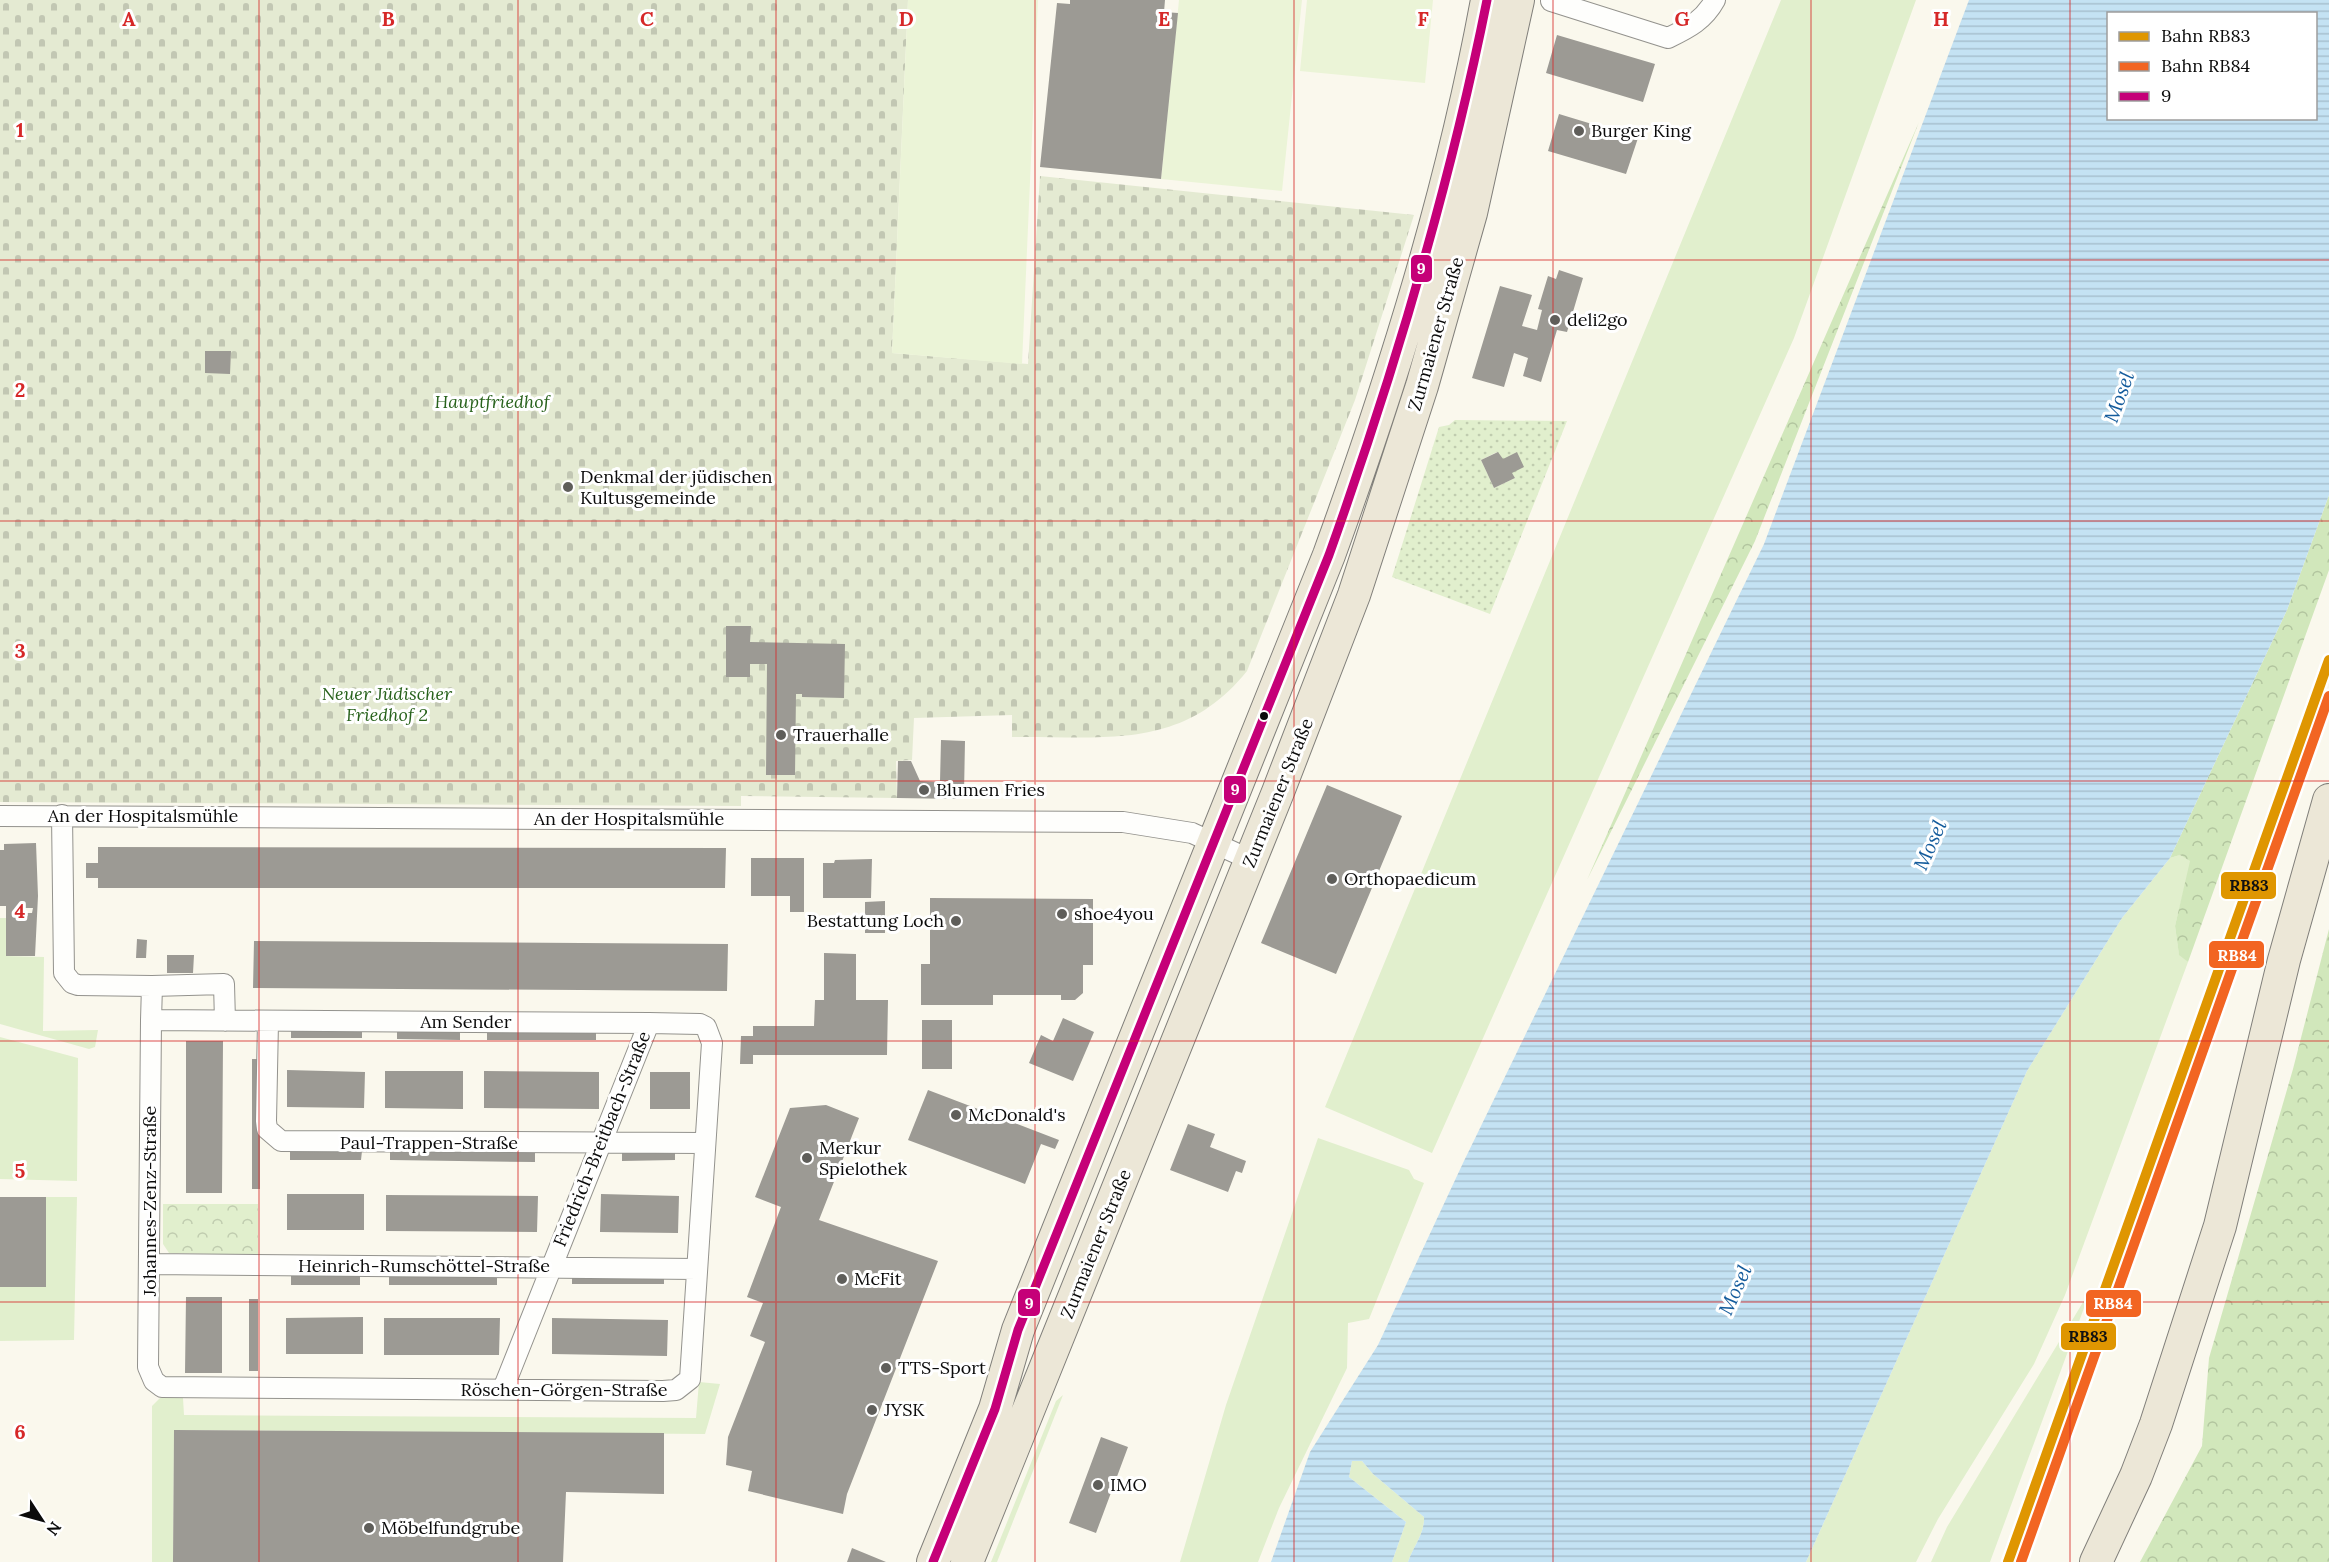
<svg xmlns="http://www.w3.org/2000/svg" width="2329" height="1562" font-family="Lora,serif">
  <defs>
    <pattern id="forest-crowns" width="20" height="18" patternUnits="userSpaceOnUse" patternTransform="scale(1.5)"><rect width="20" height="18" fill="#d1e7bb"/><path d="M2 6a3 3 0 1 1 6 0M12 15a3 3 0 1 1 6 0" fill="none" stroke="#b2c59f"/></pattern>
    <pattern id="cemetery-stones" width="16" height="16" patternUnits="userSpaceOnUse" patternTransform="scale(1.5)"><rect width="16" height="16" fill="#e4ead2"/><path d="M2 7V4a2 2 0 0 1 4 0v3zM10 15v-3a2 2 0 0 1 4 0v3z" fill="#c2c7b3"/></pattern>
    <pattern id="park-crowns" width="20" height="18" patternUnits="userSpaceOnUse" patternTransform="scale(1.5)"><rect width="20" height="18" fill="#e1efcd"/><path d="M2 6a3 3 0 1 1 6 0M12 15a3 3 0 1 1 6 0" fill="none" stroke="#c0ccaf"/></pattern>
    <pattern id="garden-dots" width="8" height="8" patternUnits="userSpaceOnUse" patternTransform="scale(1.5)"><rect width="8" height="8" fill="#e1efcd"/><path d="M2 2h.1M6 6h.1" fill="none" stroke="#c0ccaf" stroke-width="1.8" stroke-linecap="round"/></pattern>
    <pattern id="water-rules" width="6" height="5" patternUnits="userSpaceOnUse" patternTransform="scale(1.5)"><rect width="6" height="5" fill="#c4e2f3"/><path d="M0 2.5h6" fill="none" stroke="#a7c1cf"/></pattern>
  </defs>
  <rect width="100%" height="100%" fill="#faf8ed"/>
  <path fill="#e1efcd" d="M1781 0H1916L1794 338 1432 1153 1325 1107Z
    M2180 855 2191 861 2175 926 2179 954 2188 962 2065 1295 2034 1364 1938 1519 1916 1562H1806L2027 1071 2122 918 2170 858Z
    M0 918H6V956L44 957 43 1031 98 1030 95 1047 89 1049 0 1024Z
    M0 1037 78 1058 77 1181 0 1179Z
    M1318 1138 1409 1170 1414 1179 1424 1183 1369 1319 1348 1323 1347 1368 1279 1508 1258 1562H1180L1226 1405Z
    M46 1197H77L74 1340 0 1341V1287H46Z
    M2091 1289 1990 1562H1931L1947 1527Z
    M699 1382 720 1384 705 1434 174 1430 173 1562H152V1406L160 1398H183L184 1415 696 1418Z
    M1063 1395 997 1562H991L1056 1401Z
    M1352 1461H1362L1373 1474 1424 1517C1425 1533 1413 1547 1408 1562H1392L1406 1522 1349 1477Z"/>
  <path fill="url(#forest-crowns)" d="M1919 122 1755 541 1587 880Z
    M2329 495V570L2188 962 2179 955 2175 926 2190 861 2180 855 2170 858 2287 610Z
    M2329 929V1562H2140L2202 1446 2209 1358 2293 1069Z"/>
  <path fill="url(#cemetery-stones)" d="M0 0H908L892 353 1028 364 1040 176 1414 215 1355 400 1247 671C1183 751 1105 736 1012 737V715L914 718 912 760 896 761 897 798 741 796V806L0 802Z"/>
  <path fill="url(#park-crowns)" d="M163 1204H258V1255L169 1253 163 1244Z"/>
  <path fill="url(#garden-dots)" fill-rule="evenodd" d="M1455 420 1567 421 1490 614 1392 577 1439 427 1449 425ZM1497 452 1515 478 1494 488 1481 460Z"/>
  <path fill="#ebf4d7" d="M908 0H1038L1022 364 892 353Z
    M1179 0H1302L1282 191 1161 179Z
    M1307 0H1433L1425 83 1300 71Z"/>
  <path fill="url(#water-rules)" fill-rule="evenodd" d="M1969 0H2329V495L2287 610 2170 858 2122 918 2027 1071 1806 1562H1408C1413 1547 1425 1533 1424 1517L1373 1474 1362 1461H1352L1349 1477 1406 1522 1392 1562H1271L1310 1452 1378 1345 1463 1163 1764 544ZM2108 14H2316V118H2108Z"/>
  <path fill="#9c9a94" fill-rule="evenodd" d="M1070 0H1165L1164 12 1178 13 1161 179 1040 167 1057 3 1070 4Z
    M1557 35 1655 64 1643 102 1546 73Z
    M1559 114 1638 138 1626 174 1548 151Z
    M1559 270 1583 278 1567 332 1557 330 1541 382 1523 376 1528 358 1514 353 1504 387 1472 378 1500 286 1532 295 1522 326 1537 330 1542 310 1538 309 1548 276 1556 279Z
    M205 351H231L230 374 205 373Z
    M1498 452 1503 459 1517 452 1524 467 1512 473 1515 478 1494 488 1481 460Z
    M726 626H751L750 642 845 644 844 698 802 697V694H796L795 775H766L767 664H750V677H726Z
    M941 740 965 741 964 793H957V799L897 798 898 761H911L920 781 940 782Z
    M1327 785 1402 816 1336 974 1261 943Z
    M36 843 38 896 35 956H6V906H0V850H4V844ZM16 908H33L32 913H16Z
    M98 847 726 848 725 888H98V878H86V863H98Z
    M751 858H804V912H790V896H751Z
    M872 859 871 898H823V863H834L835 860Z
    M930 898 1093 899V965H1083V993L1075 1000H1061V995H993V1005H921V964H930Z
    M885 901V933H865V902Z
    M137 939 147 940 146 958H136Z
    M254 941 728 944 727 991 253 988Z
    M824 953 856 954V1000H888L887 1055H753V1064H740L741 1036H753V1026H814L815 1000H824Z
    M167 955H194L193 973H167Z
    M1063 1018 1094 1032 1073 1081 1029 1063 1041 1035 1053 1041Z
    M922 1020H952V1069H922Z
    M291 1030H362V1038H291Z
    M397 1030H460V1040L397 1039Z
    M487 1030 596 1031V1040H487Z
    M186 1041H223L222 1193H186Z
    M252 1059H260V1189H252Z
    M287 1070 365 1072 364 1108 287 1107Z
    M385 1071H463V1109L385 1108Z
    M484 1071 599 1072V1109L484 1108Z
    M650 1072H690V1109H650Z
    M928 1090 1059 1140 1055 1149 1041 1144 1025 1184 908 1140Z
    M826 1105 859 1118 819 1220 938 1261 847 1494 843 1514 748 1491 752 1471 726 1465 728 1437 765 1342 750 1336 763 1303 747 1297 781 1207 755 1197 790 1108Z
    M1188 1124 1215 1134 1210 1147 1246 1161 1242 1173 1236 1171 1228 1192 1170 1170Z
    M290 1151H362L361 1160H290Z
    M390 1151 535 1153V1162L390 1160Z
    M622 1152H675V1160L622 1161Z
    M287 1194H364V1230H287Z
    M601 1194 679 1196 678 1233 600 1232Z
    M386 1195 538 1196 537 1232 386 1231Z
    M0 1197H46V1287H0Z
    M360 1275V1285H291V1276Z
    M572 1275 664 1276V1284H572Z
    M389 1276H497V1285H389Z
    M186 1297H222V1373H185Z
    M249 1299H258V1371H249Z
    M363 1317V1354H286V1318Z
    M384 1318H500L499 1355H384Z
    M552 1318 668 1320 667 1356 552 1354Z
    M174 1430 664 1433V1494L566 1492 563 1562H173Z
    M1101 1437 1128 1447 1096 1533 1069 1523Z
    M852 1548 886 1562H847Z"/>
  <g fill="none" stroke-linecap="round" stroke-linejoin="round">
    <g stroke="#93928d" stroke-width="22">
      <path id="street" d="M1551 1 1668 38C1689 28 1704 20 1715 0
        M62 815 64 973 72 983 78 985 152 986 151 1020 649 1023 700 1024 706 1027 712 1043 690 1379 676 1390 663 1391 162 1387 154 1381 148 1367 151 1020
        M0 816 1123 822 1192 833 1251 860
        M152 986 224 984 225 1021
        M268 1022 266 1121 267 1129 281 1141 704 1143
        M150 1264 697 1269
        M503 1389 649 1023"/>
    </g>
    <g stroke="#807f7a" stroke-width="34">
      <path id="primary" d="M933 1562 995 1409 1018 1330 1329 555C1395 373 1452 190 1487 0
        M967 1562 1278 792 1354 595 1422 386 1471 213 1518 0
        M2096 1562 2136 1476 2156 1424 2220 1226 2284 960 2329 800"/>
    </g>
    <use href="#street" stroke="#fefefc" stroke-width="20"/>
    <use href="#primary" stroke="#ece7d7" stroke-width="32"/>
    <g stroke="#fff" stroke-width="14">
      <path id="bus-1" d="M933 1562 995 1409 1018 1330 1329 555C1394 373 1449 190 1487 0"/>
    </g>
    <use href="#bus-1" stroke="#c50078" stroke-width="9"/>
    <g stroke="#fff" stroke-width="15">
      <path id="rail-1" d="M2008 1562 2329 660"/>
    </g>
    <g stroke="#fff" stroke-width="15">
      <path id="rail-2" d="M2021 1562 2329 696"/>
    </g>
    <use href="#rail-1" stroke="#df9601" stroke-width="10"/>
    <use href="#rail-2" stroke="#f26522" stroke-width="10"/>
  </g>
  <path fill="none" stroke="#d62828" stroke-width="1.5" stroke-opacity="0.55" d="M259 0V1562M518 0V1562M776 0V1562M1035 0V1562M1294 0V1562M1553 0V1562M1811 0V1562M2070 0V1562M0 260H2329M0 521H2329M0 781H2329M0 1041H2329M0 1302H2329"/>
  <g fill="#5f5e5a" stroke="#fff" stroke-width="2">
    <circle cx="1579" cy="131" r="6"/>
    <circle cx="1555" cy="320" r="6"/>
    <circle cx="568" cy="487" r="6"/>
    <circle cx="781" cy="735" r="6"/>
    <circle cx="924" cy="790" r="6"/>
    <circle cx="1332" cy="879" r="6"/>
    <circle cx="1062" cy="914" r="6"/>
    <circle cx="956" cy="921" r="6"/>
    <circle cx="956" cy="1115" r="6"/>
    <circle cx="807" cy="1158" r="6"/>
    <circle cx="842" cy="1279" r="6"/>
    <circle cx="886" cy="1368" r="6"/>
    <circle cx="872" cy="1410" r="6"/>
    <circle cx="1098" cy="1485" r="6"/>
    <circle cx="369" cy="1528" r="6"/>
  </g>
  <circle fill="#0b0b0b" stroke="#fff" stroke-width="2" cx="1264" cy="716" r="5"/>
  <g text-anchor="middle" stroke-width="6" stroke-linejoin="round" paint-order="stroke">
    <g font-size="18" fill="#0b0b0b" stroke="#fff" text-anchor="start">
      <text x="1591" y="137">Burger King</text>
      <text x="1567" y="326">deli2go</text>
      <text x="580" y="483">Denkmal der jüdischen<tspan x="580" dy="21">Kultusgemeinde</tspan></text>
      <text x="793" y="741">Trauerhalle</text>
      <text x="936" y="796">Blumen Fries</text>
      <text x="1344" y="885">Orthopaedicum</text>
      <text x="1074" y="920">shoe4you</text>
      <text x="944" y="927" text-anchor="end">Bestattung Loch</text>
      <text x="968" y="1121">McDonald's</text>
      <text x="819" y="1154">Merkur<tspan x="819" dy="21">Spielothek</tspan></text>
      <text x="854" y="1285">McFit</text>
      <text x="898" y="1374">TTS-Sport</text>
      <text x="884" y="1416">JYSK</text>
      <text x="1110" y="1491">IMO</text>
      <text x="381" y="1534">Möbelfundgrube</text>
    </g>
    <g font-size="18" fill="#0b0b0b" stroke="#fff">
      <text transform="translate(1436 334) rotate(-74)" y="6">Zurmaiener Straße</text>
      <text transform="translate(1278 793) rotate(-68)" y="6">Zurmaiener Straße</text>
      <text x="143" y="822">An der Hospitalsmühle</text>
      <text x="629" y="825">An der Hospitalsmühle</text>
      <text x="466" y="1028">Am Sender</text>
      <text transform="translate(602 1139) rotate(-68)" y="6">Friedrich-Breitbach-Straße</text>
      <text x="429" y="1149">Paul-Trappen-Straße</text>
      <text transform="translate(150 1201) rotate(-90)" y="6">Johannes-Zenz-Straße</text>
      <text transform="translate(1096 1244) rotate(-68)" y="6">Zurmaiener Straße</text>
      <text x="424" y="1272">Heinrich-Rumschöttel-Straße</text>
      <text x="564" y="1396">Röschen-Görgen-Straße</text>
    </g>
    <g font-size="18" font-style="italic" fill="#28621c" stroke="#fff">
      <text x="492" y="408">Hauptfriedhof</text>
      <text x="387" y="700">Neuer Jüdischer<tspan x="387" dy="21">Friedhof 2</tspan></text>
    </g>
    <g font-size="20" font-style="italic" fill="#155c9c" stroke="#fff">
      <text transform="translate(2119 397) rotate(-70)" y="7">Mosel</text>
      <text transform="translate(1930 845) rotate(-66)" y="7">Mosel</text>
      <text transform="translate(1735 1290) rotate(-66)" y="7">Mosel</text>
    </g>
  </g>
  <g font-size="20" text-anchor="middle" font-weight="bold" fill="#d62828" stroke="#fff" stroke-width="6" stroke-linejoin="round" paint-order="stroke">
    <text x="129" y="26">A</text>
    <text x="388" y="26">B</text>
    <text x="647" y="26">C</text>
    <text x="906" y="26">D</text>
    <text x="1164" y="26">E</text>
    <text x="1423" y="26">F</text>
    <text x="1682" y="26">G</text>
    <text x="1941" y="26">H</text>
    <text x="20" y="137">1</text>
    <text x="20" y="397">2</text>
    <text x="20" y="658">3</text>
    <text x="20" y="918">4</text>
    <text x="20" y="1178">5</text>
    <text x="20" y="1439">6</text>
  </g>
  <g stroke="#fff" stroke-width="2">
    <rect x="1410" y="254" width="23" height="29" rx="6" fill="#c50078"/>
    <rect x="1223" y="775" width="24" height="29" rx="6" fill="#c50078"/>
    <rect x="2220" y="871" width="57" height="29" rx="6" fill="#df9601"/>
    <rect x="2208" y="940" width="57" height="29" rx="6" fill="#f26522"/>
    <rect x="1017" y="1288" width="24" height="29" rx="6" fill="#c50078"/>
    <rect x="2085" y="1289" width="57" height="29" rx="6" fill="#f26522"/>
    <rect x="2060" y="1322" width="57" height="29" rx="6" fill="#df9601"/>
  </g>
  <g font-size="16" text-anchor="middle" font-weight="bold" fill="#fff">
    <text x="1421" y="274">9</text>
    <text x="1235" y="795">9</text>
    <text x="2237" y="961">RB84</text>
    <text x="1029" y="1309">9</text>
    <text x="2113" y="1309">RB84</text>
  </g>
  <g font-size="16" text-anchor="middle" font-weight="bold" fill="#111">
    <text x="2249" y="891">RB83</text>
    <text x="2088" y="1342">RB83</text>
  </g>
  <rect x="2107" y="12" width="210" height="108" fill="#ffffff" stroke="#9d9d9d" stroke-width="1.5"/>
  <rect x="2119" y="32" width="30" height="9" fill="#df9601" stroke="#9d9d9d" stroke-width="1.5"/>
  <text x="2161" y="42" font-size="18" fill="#0b0b0b">Bahn RB83</text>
  <rect x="2119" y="62" width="30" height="9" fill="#f26522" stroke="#9d9d9d" stroke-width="1.5"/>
  <text x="2161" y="72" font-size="18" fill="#0b0b0b">Bahn RB84</text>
  <rect x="2119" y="92" width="30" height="9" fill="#c50078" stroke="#9d9d9d" stroke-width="1.5"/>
  <text x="2161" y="102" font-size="18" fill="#0b0b0b">9</text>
  <g transform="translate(42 1520) rotate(126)" stroke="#ffffff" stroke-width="4.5" paint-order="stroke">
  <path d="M0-4.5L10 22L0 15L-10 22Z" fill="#0b0b0b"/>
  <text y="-9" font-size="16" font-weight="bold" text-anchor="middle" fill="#0b0b0b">N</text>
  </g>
</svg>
